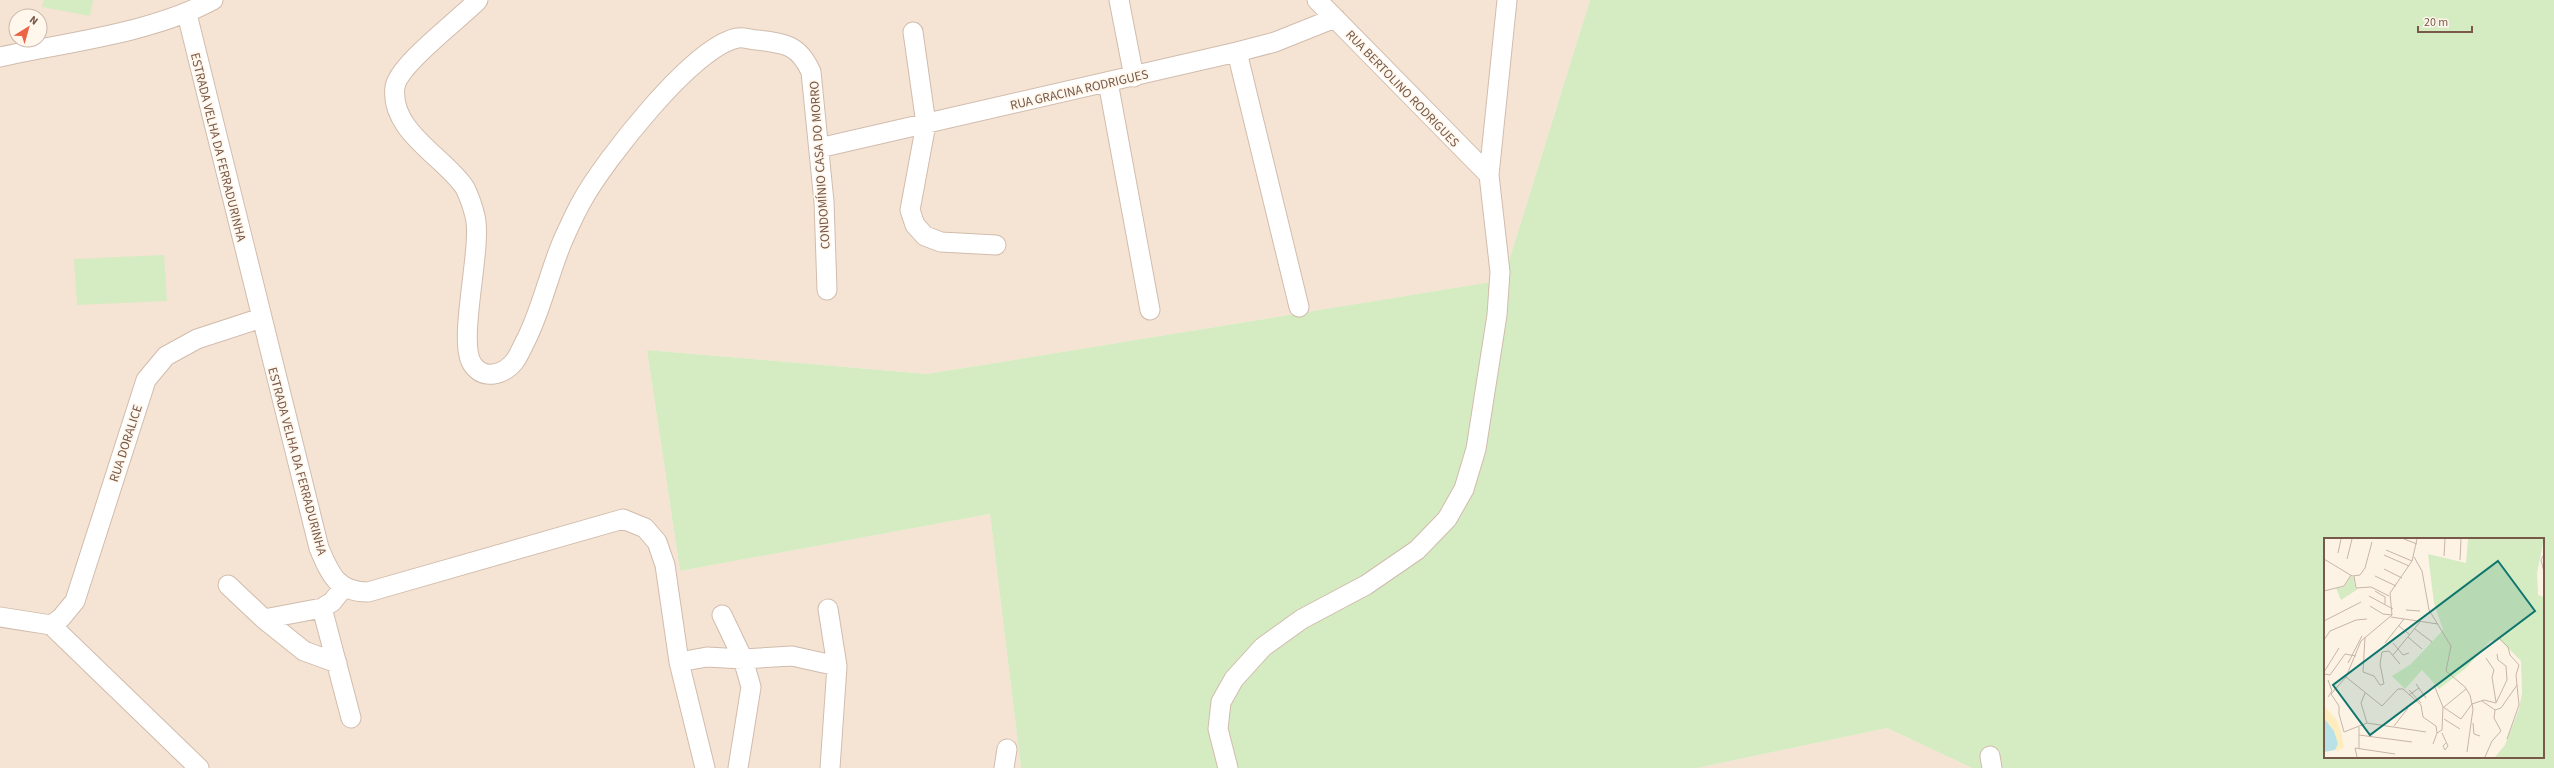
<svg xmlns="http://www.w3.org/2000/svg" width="2554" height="768" font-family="'Source Sans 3',sans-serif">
  <rect width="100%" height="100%" fill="#fdf3e5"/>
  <path fill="#f5e4d3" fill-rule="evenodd" d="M0 0H1590L1503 280 927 374 647 350 680 571 990 514 1021 768H0ZM16 16H40V40H16Z
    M1887 728 1972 768H1697Z"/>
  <path fill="#d5ebc2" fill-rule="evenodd" d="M44 0H93L90 16 42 7Z
    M1590 0H2554V768H1972L1887 728 1697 768H1021L990 514 680 571 647 350 927 374 1503 280ZM2325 539H2543V757H2325Z
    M164 255 167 301 77 305 74 259Z"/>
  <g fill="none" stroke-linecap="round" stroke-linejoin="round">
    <g stroke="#d1bcad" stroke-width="21">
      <path id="minor" d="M478 0C460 19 398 65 395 87 389 131 446 158 465 188 469 196 473 208 475 216 483 247 456 344 473 365 484 380 503 375 514 362 519 356 522 347 526 340 542 308 549 273 563 240 569 227 575 213 582 201 603 162 695 44 738 38 744 37 751 40 757 40 785 43 799 45 811 72L824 202 827 290
        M1119 0 1134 77
        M1317 0 1489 175
        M187 14 319 548C330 574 337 592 368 592L623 519 645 528 657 542 665 565 679 662 705 768
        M913 32 926 124 910 210 915 225 925 236 941 242 996 245
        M1237 52 1299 307
        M0 57C68 42 152 33 213 0
        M1108 82 1150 310
        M819 148 1237 52 1275 42 1335 18
        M228 585 264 619 304 651 337 663
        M322 608 351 718
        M828 609 837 666 830 768
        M722 615 743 659 751 687 738 768
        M0 617 51 625 61 618 75 601 146 380 166 356 197 339 261 318
        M264 619 322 608 332 602 344 587
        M51 625 199 768
        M679 662 707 657 743 659 792 656 837 666
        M1990 756 1992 768
        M1004 768 1007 749
        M1228 768 1218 729 1221 702 1234 679 1263 647 1302 619 1366 585 1417 550 1447 519 1464 489 1476 449 1497 315 1500 272 1489 175 1507 0"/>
    </g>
    <use href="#minor" stroke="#fff" stroke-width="19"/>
  </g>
  <g text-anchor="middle" stroke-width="3.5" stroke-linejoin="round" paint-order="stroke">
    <g font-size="13" fill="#775849" stroke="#fff7ec">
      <text transform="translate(1403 88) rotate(46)" y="5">RUA BERTOLINO RODRIGUES</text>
      <text transform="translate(1079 89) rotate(-13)" y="5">RUA GRACINA RODRIGUES</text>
      <text transform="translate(219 147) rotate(76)" y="5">ESTRADA VELHA DA FERRADURINHA</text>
      <text transform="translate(819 165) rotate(-94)" y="5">CONDOMÍNIO CASA DO MORRO</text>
      <text transform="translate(125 443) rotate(-72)" y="5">RUA DORALICE</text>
      <text transform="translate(298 461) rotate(75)" y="5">ESTRADA VELHA DA FERRADURINHA</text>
    </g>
  </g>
  <g transform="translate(2324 538)">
    <rect width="220" height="220" fill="#fdf3e5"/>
    <path d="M144 1H220L213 35 214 57 220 59V219H171L181 207 195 171 198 155 197 123 175 101 166 103 142 130 115 151 98 132 81 151 68 138 87 126 119 92 110 65 104 16 142 25ZM27 38 30 40 31 50 34 51 17 62 12 50 20 49Z" fill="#d5ebc2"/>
    <path d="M0 168 13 182 17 193 20 209 14 213 11 212 10 193 0 180Z" fill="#fdedbe"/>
    <path d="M0 180 10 193 14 206 11 212 0 214 1 219H0Z" fill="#b8e2e7"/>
    <path fill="none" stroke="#c7b5a7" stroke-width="1" d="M80 1 93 6M62 12 88 23M14 15 17 1M220 16 217 22 220 34M60 17 85 28M120 18 121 1M90 19 98 33 105 72 127 108 122 133 141 149 146 157 149 171 143 214M0 21 28 38 36 37 41 30 48 4M23 21 28 1M136 22 137 1M60 31 78 40M30 38 32 50 47 49 65 58M51 38 72 48M0 53 20 48 27 37M51 53 61 59V66M45 58 69 71M46 68 59 76 68 77M82 72 96 73M67 79 114 86M0 83 37 64M75 88 86 97M91 91 108 104M41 99 39 134 50 138 56 147 60 146 56 126 58 114 65 113 76 126M84 99 98 111M174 99 184 109 186 117 195 127 192 137 195 167 183 201M0 102 6 93 32 82 43 81M61 105 80 81M69 105 79 117 85 115M69 117 96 84M162 120 170 132 168 139 172 164M24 125 38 98M0 134 15 110M0 136 6 137 21 116 32 118M22 139 58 168 74 151H79L97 167 99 179 112 188 113 195 109 206M4 142 8 153 4 159M92 146 102 160M110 147 119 169 118 192 113 195M85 152 97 165M41 155 37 165 43 185 20 194 15 176V168L7 156 22 139 37 103 68 77 66 55 88 23 93 1M85 157 95 150M158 163 171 172 177 170 193 147M119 169 137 181 148 166 160 162 172 165 183 142 182 128 174 122 173 116M120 169 142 151M120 181 136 191M43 185 102 194M149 185 150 196 156 198M70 188 84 170M118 195 124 208 121 212 119 208 122 205M35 197 88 204M35 210V189M33 219 31 210 71 216M161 219 168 203 177 193 170 180 171 172"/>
    <path fill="#0f766e" fill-opacity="0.15" stroke="#0f766e" stroke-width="2" d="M174 23 211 73 46 197 9 147Z"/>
    <rect width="220" height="220" fill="none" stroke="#775849" stroke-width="2"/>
  </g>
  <g transform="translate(28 28) rotate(37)"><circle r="19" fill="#fff7ec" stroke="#c9b7ab"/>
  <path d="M0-3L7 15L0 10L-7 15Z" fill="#eb6446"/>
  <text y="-6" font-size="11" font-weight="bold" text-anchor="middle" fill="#775849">N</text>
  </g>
  <path d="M2418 26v6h54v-6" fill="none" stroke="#775849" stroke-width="2"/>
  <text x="2424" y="26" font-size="12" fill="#775849" stroke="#fff7ec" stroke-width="3" paint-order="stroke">20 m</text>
</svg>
